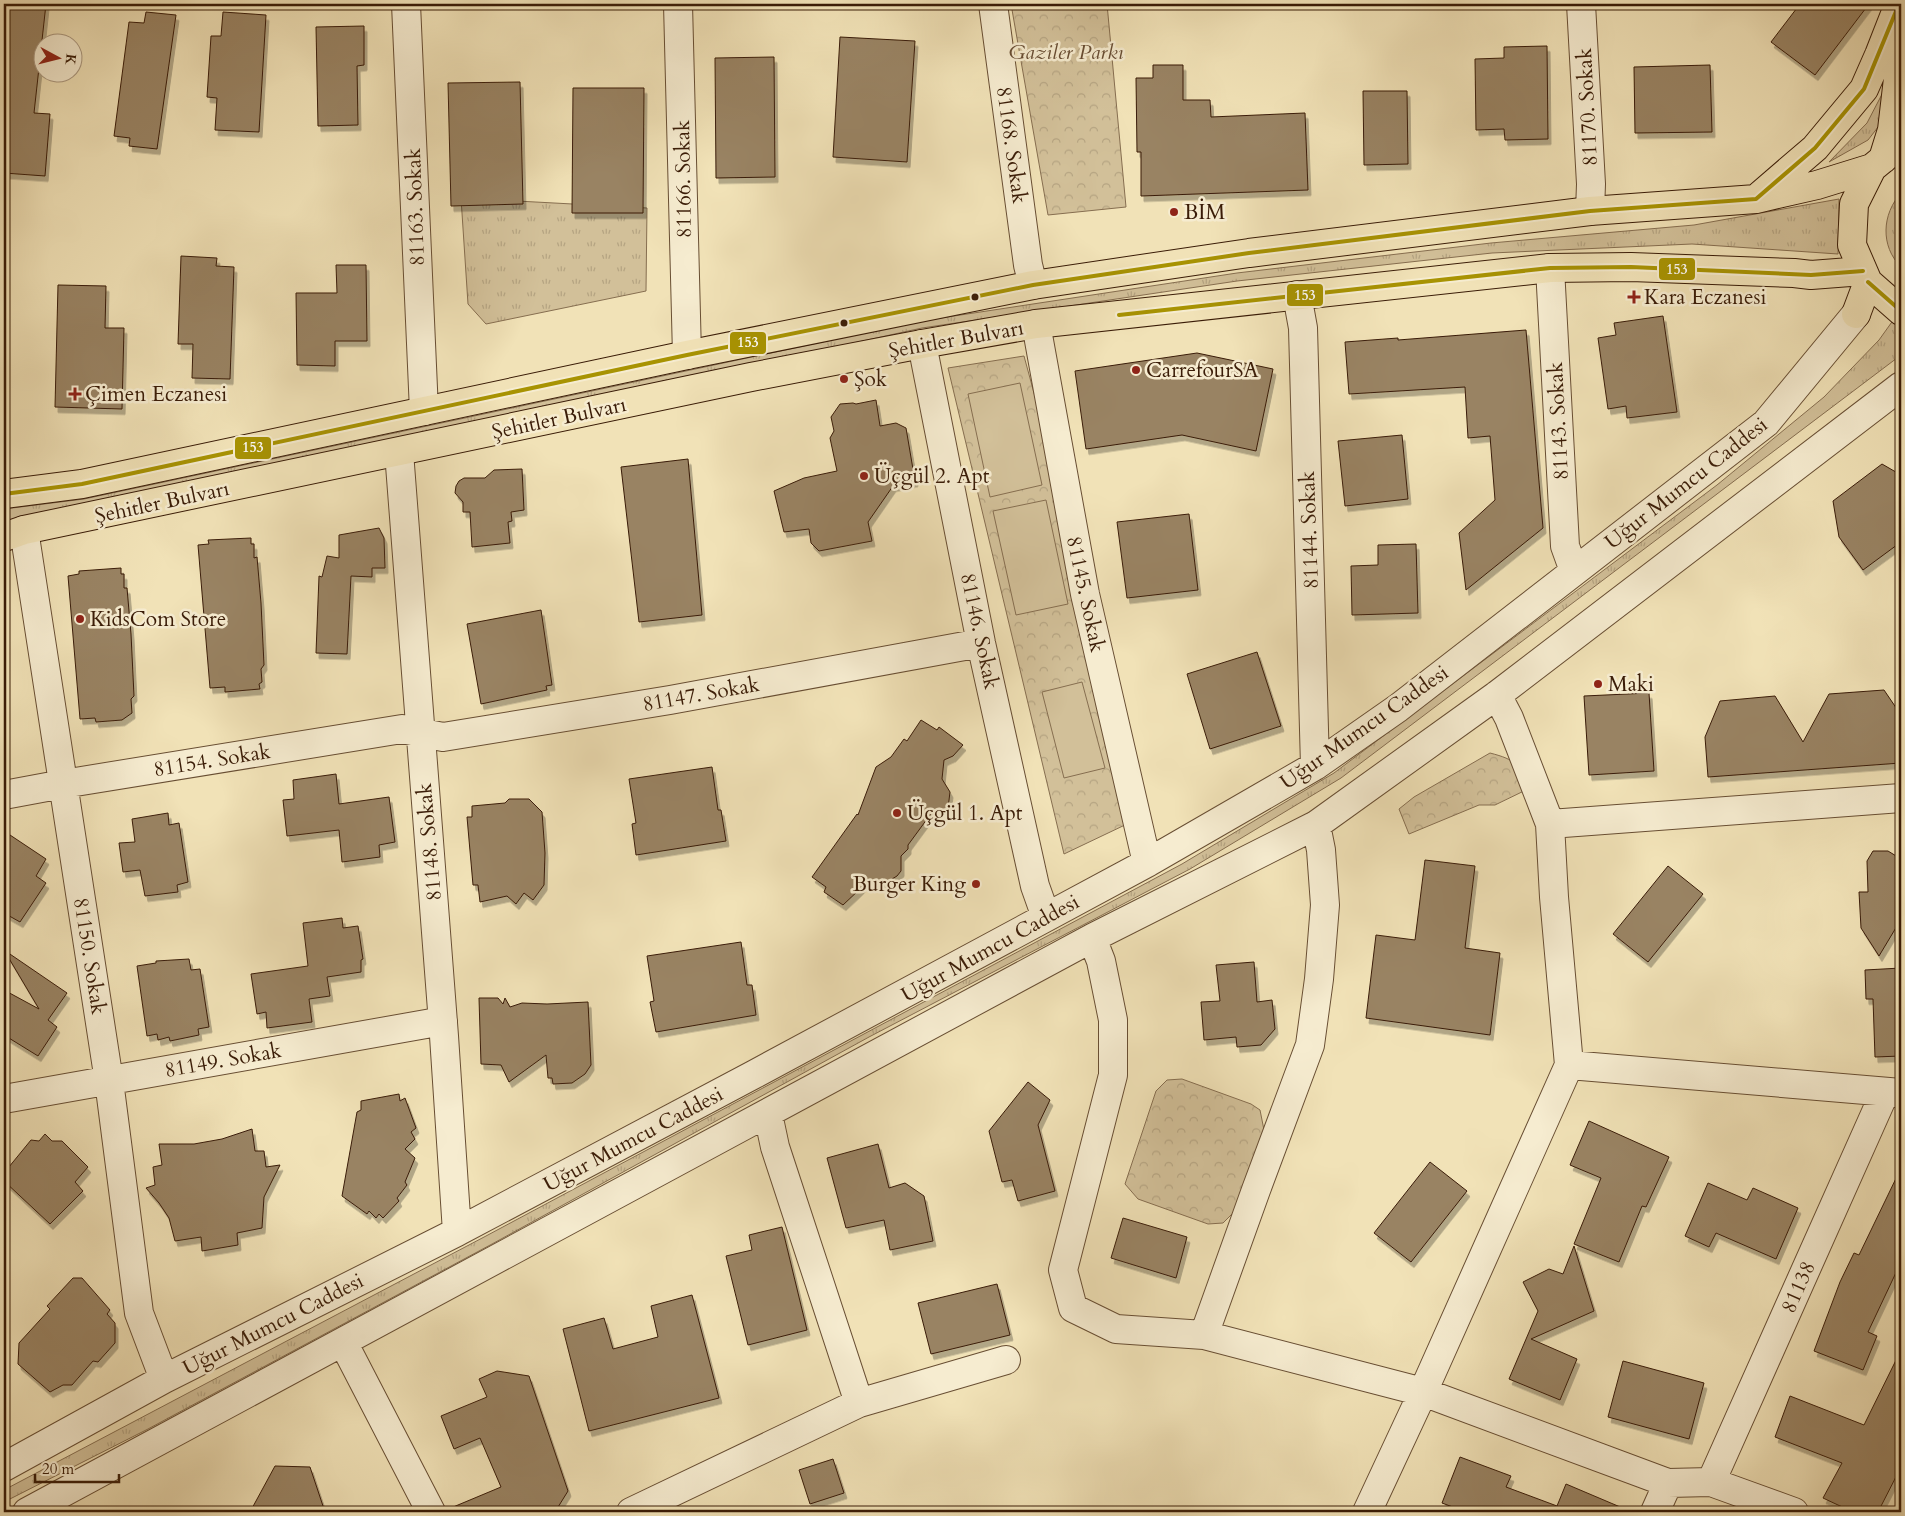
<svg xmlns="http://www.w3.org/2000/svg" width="1905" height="1516" font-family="Cardo,serif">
  <defs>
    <pattern id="grass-tufts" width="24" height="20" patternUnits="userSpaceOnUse" patternTransform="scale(1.25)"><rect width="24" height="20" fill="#d2c099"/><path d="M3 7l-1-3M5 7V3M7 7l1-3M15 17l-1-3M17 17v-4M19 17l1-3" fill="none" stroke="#b5a482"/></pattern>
    <pattern id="forest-crowns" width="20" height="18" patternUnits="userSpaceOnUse" patternTransform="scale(1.25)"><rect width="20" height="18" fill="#d2c099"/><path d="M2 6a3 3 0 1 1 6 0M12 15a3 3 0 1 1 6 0" fill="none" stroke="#b5a482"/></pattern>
    <filter id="shadow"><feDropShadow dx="3" dy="5.5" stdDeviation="0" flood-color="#0004"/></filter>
  </defs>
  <rect width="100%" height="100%" fill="#f1e2b7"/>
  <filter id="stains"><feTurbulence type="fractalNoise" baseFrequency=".004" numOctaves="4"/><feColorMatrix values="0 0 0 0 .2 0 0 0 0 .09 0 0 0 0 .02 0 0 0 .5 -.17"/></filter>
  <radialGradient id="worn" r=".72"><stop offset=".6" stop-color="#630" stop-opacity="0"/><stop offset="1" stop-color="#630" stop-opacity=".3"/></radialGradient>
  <path fill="url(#grass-tufts)" stroke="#866e50" d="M1892 75 1889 113 1868 140 1829 162 1867 123Z
    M1901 193V267C1880 246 1882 214 1901 193Z
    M461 198 647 208 646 291 486 324 468 304Z
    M1839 199 1838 254 1692 244 1492 253 1237 281 922 328 657 386 4 524V509L84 499 921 321 1237 273 1491 243 1694 225Z
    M1894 319 1901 320V355L1341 778 1190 869 869 1037 492 1244 148 1429 4 1502V1490L486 1236 1182 864 1334 773 1717 485 1824 397 1879 340Z"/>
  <path fill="url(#forest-crowns)" stroke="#866e50" d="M1011 4H1107L1126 207 1048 215Z
    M1024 356 1148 814 1064 854 948 368Z
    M1490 753C1517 760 1518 764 1528 789L1495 805H1479L1409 834 1399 809 1414 797Z
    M1182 1079 1251 1104 1260 1110 1264 1130 1234 1212 1223 1223 1208 1224 1138 1199 1125 1184 1156 1091 1167 1080Z"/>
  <path fill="#d2c099" stroke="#866e50" d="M1020 383 1042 485 990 497 968 394Z
    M1046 500 1068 604 1016 615 993 511Z
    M1082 682 1105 768 1064 778 1042 692Z"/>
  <path fill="#998363" stroke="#3a1c07" filter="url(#shadow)" d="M4 4H46L34 113 50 114 45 176 4 173Z
    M1800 4H1869L1815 75 1771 42Z
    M146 12 176 15 157 149 129 146 130 138 114 136 129 22 144 23Z
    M223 12 266 15 259 132 215 130 217 98 207 97 211 36H221Z
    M364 26V65L357 66 358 125 318 126 316 27Z
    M840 37 915 41 907 162 833 157Z
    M1547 46 1548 139 1505 140 1504 129 1476 130 1475 59 1504 58V47Z
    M774 57 775 177 716 178 715 58Z
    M1153 65H1183V100H1210L1211 117 1305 113 1308 190 1141 196V152H1137L1136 78H1153Z
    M1710 65 1712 132 1635 133 1634 67Z
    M520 82 523 204 451 206 448 83Z
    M573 88H644L643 213H572Z
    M1363 91H1407L1408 164 1364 165Z
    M181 256 217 258 216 266 234 267 230 379 192 378 193 344H178Z
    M336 265H366L367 341H335V366L297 365 296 293H337Z
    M58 285 106 286 105 328H124L122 409 55 407Z
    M1663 316 1677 412 1627 418 1626 406 1608 409 1598 338 1616 335 1614 323Z
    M1526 330 1543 528 1466 590 1459 533 1495 500 1490 436 1468 438 1465 387 1349 394 1345 342 1398 338V340Z
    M1197 353 1273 369 1256 451 1182 435 1086 449 1075 371Z
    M876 400 880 426 896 423 906 428 915 481 893 486 868 522 872 541 819 551 811 543 809 529 784 532 774 491 804 478 837 471 830 438 834 431 831 417 840 404 853 403 856 404Z
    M1402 435 1408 499 1345 506 1338 441Z
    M688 459 702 615 639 622 621 467Z
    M1882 464 1901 475V542L1863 570 1839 537 1833 501Z
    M522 469 524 510 511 512 512 521 508 522 510 543 472 547 470 512H463V502L455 493 456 486 459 481 464 478H485L494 470Z
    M1189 514 1198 590 1127 598 1117 522Z
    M379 528 384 538 385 568H372V577L351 576 347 654 316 653 319 576 322 577 327 556 339 558V535Z
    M251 538V544H254V558L257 557 261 603 264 665 261 669 262 682 259 684 260 689 225 692V687L210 688 198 545 209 544 208 540Z
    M1416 544 1418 613 1352 615 1351 566 1378 565V545Z
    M121 568V574H124V588H127L131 634 134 696 131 699 132 713 122 720 96 722 95 718 80 719 68 576 79 574V571Z
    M541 610 552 685 546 686 547 690 481 704 467 624Z
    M1257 652 1281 726 1210 749 1187 674Z
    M1884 690 1901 715V763L1708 777 1705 737 1720 701 1775 696 1803 742 1829 694Z
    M1649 693 1654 771 1589 775 1584 696Z
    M921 720 937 730 939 727 963 745 953 756 944 760 942 779 950 792 948 808 940 811H933L908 845V849L901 856V871L897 876 887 882 866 881 860 889 843 905 824 892 826 887 812 877 857 814 858 815 876 767 891 757 904 739 907 741Z
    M712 767 718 810H721L726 841 636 855 632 824 636 823 629 779Z
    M336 774 339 804 389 797 395 842 379 845 380 857 342 862 339 830 287 836 283 800 294 799 293 780Z
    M509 799H529L542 812 545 853 544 885 533 900 524 893 516 904 507 896 480 902 478 885H473L467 817H472V806L505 803Z
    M168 813 169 825 179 823 188 882 177 885 178 892 145 896 140 870 123 872 119 843 135 842 132 819Z
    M4 831 46 859 36 876 46 883 20 922 4 913Z
    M1873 851H1888L1901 859V890H1896L1897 926 1879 956 1861 928 1859 892H1868L1867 861Z
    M1425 860 1475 866 1465 948 1500 953 1490 1035 1366 1018 1376 935 1415 940Z
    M1668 866 1703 894 1648 962 1613 934Z
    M342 918 343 928 358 926 363 959 361 960V972L327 977 330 996 309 999 312 1022 267 1028 266 1012 257 1014 251 974 308 966 303 923Z
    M741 942 747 985H752L756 1015 656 1032 650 1002 654 1001 647 956Z
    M4 950 67 993 48 1020 57 1027 38 1056 4 1035V990L39 1009Z
    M189 959 191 970 200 969 209 1027 198 1029 199 1035 170 1041 169 1037 158 1040 157 1034 147 1036 137 966 156 963V961Z
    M1254 962 1257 1002 1272 1000 1275 1029 1261 1045 1237 1047 1236 1037 1204 1040 1201 1002 1220 1001 1216 965Z
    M1901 968V1056L1875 1057 1873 999H1866L1865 970Z
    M479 998H498L503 1004 505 998 510 1007 522 1003 547 1004 588 1002 591 1065 585 1074 572 1083 553 1084 552 1078H548L546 1055 509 1082 501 1065 481 1064Z
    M1028 1082 1050 1100 1038 1125 1055 1191 1018 1201 1012 1180 1002 1182 989 1131Z
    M399 1094 400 1101 405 1098 416 1128 411 1132 415 1139 405 1149 415 1158 405 1182 407 1185 397 1198 399 1201 383 1218 379 1214 376 1218 369 1211 367 1214 342 1196 357 1112 361 1110V1101Z
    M1589 1121 1669 1157 1646 1207 1642 1206 1619 1262 1574 1244 1601 1178 1570 1165Z
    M252 1129 255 1151H264L266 1167 280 1165 264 1197 262 1228 237 1233 238 1245 202 1251 201 1237 175 1241 169 1218 159 1203 146 1188 155 1185 153 1167 162 1165 159 1144H194L222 1139Z
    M45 1134 52 1141H62L88 1167 75 1182 83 1191 50 1224 4 1181V1173L31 1140 39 1141Z
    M878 1144 889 1188 905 1183 924 1196 933 1241 890 1250 884 1220 846 1228 827 1158Z
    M1430 1162 1467 1191 1411 1262 1374 1233Z
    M1901 1168V1262L1868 1332 1877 1336 1863 1370 1814 1351 1840 1282 1854 1253 1859 1255Z
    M1708 1183 1747 1200 1753 1188 1798 1208 1776 1259 1716 1233 1709 1247 1685 1236Z
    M1123 1218 1187 1237 1176 1278 1111 1258Z
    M782 1227 807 1330 748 1345 726 1256 752 1250 749 1235Z
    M1574 1246 1594 1311 1531 1339 1577 1359 1560 1400 1509 1379 1538 1311 1523 1282 1549 1269 1563 1274Z
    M73 1278H82L110 1310 107 1314 115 1323V1343L98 1362 93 1361 72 1385H63L50 1392 18 1364 19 1343 50 1309 47 1306Z
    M997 1284 1010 1335 931 1354 918 1303Z
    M692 1295 719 1398 589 1431 563 1329 604 1318 613 1349 658 1337 651 1306Z
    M1901 1350V1467L1878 1512H1853L1823 1498 1842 1463 1775 1437 1790 1396 1864 1425Z
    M1623 1361 1704 1383 1689 1439 1608 1417Z
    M497 1371 529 1376 568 1491 555 1512H447L446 1510 501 1487 480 1438 454 1449 441 1416 487 1397 479 1379Z
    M1460 1457 1511 1476 1506 1487 1557 1506 1566 1484 1632 1512H1466L1442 1503Z
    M833 1459 844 1493 810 1504 799 1470Z
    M275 1466 310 1467 325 1512H250Z"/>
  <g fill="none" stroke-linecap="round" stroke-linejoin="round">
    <g stroke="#684e33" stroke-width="30">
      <path id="minor" d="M406 4 424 411
        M678 4 687 355
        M993 4 1028 265 1033 285
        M1581 4 1591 184 1590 211
        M1550 268 1565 546 1574 571
        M1297 295 1303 328 1315 766
        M1036 324 1085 594 1147 863
        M922 344 981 643 1035 886 1046 917
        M399 452 444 1036 457 1232
        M24 530 109 1081 139 1313 164 1379
        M4 795 63 784 402 729 443 737 670 700 981 643
        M1550 824 1901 798
        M1316 825 1321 850 1325 905 1319 979 1310 1045 1256 1190 1204 1335 1423 1392 1668 1483 1711 1482 1794 1512
        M1092 938 1101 961 1113 1020V1075L1063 1270 1073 1308 1116 1329 1204 1335
        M1569 1065 1901 1093
        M4 1099 443 1021
        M768 1114 775 1147 859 1403
        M343 1342 431 1512
        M4 1467 164 1379 457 1232 753 1075 1147 863 1315 766 1398 708 1766 423 1856 314
        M1711 1482 1885 1092
        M27 1512 1092 938 1316 825 1497 695 1901 386
        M631 1512 859 1403 1006 1360
        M1367 1512 1423 1392 1569 1065 1554 897 1550 824 1509 718 1497 695
        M1655 1512 1668 1483"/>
    </g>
    <g stroke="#3a1c07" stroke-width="30">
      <path id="major" d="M1901 144 1872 168 1854 204 1852 245 1868 282 1901 311
        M1883 159 1892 130 1901 53
        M1758 197 1815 148 1864 89 1879 55 1899 4
        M1856 314 1868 282
        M4 494 82 484 687 355 1033 285 1249 253 1590 211 1756 199 1817 185 1872 168
        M4 537 24 530 751 377 922 344 1036 324 1550 268 1631 267 1794 273 1811 275 1863 271"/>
    </g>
    <use href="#minor" stroke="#f6ecd0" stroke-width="28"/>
    <use href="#major" stroke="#f1e2b7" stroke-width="28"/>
    <g stroke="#f6ecd0" stroke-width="8">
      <path id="bus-1" d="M1868 282 1901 311
        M1119 315 1550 268 1631 267 1811 275 1863 271
        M4 494 82 484 687 355 1033 285 1249 253 1590 211 1756 199 1815 148 1864 89 1899 4"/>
    </g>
    <use href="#bus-1" stroke="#a89302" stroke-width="4"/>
  </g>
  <g fill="#8f2418" stroke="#f6ecd0" stroke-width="2">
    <circle cx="1174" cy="212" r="5"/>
    <path d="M1631.5 289.5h5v5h5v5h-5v5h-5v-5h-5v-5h5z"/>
    <circle cx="1136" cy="370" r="5"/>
    <circle cx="844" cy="379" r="5"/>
    <path d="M72.5 386.5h5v5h5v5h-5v5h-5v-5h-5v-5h5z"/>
    <circle cx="864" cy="476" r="5"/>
    <circle cx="80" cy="619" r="5"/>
    <circle cx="1598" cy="684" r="5"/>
    <circle cx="897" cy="813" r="5"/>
    <circle cx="976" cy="884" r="5"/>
  </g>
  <g fill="#3a1c07" stroke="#f6ecd0" stroke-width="2">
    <circle cx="975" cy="297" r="4.5"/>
    <circle cx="844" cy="323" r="4.5"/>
  </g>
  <g text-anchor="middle" stroke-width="5" stroke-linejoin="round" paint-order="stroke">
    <g font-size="21" font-style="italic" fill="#684d33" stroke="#f6ecd0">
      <text x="1066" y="59">Gaziler Parkı</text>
    </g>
    <g font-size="21" fill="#3a1c07" stroke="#f6ecd0">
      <text transform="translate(1587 107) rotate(-93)" y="7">81170. Sokak</text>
      <text transform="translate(1012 145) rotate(82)" y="7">81168. Sokak</text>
      <text transform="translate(683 179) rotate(-91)" y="7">81166. Sokak</text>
      <text transform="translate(415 207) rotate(-92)" y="7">81163. Sokak</text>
      <text transform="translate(956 339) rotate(-10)" y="7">Şehitler Bulvarı</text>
      <text transform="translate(559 418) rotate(-12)" y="7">Şehitler Bulvarı</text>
      <text transform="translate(1558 421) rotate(-93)" y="7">81143. Sokak</text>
      <text transform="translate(1686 483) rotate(-38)" y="7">Uğur Mumcu Caddesi</text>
      <text transform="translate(162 502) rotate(-12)" y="7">Şehitler Bulvarı</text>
      <text transform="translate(1309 530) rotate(-92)" y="7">81144. Sokak</text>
      <text transform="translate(1086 594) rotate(78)" y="7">81145. Sokak</text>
      <text transform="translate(980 631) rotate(78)" y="7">81146. Sokak</text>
      <text transform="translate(701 694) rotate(-10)" y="7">81147. Sokak</text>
      <text transform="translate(1364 727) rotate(-35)" y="7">Uğur Mumcu Caddesi</text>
      <text transform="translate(212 760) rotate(-9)" y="7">81154. Sokak</text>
      <text transform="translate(429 842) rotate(-95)" y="7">81148. Sokak</text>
      <text transform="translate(990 948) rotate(-29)" y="7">Uğur Mumcu Caddesi</text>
      <text transform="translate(90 956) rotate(81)" y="7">81150. Sokak</text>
      <text transform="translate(223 1060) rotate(-10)" y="7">81149. Sokak</text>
      <text transform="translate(633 1139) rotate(-28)" y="7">Uğur Mumcu Caddesi</text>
      <text transform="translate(1798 1287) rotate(-66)" y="7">81138</text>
      <text transform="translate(273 1324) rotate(-27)" y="7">Uğur Mumcu Caddesi</text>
    </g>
    <g font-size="21" fill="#3a1c07" stroke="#f6ecd0" text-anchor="start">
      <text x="1184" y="219">BİM</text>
      <text x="1644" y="304">Kara Eczanesi</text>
      <text x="1146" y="377">CarrefourSA</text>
      <text x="854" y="386">Şok</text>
      <text x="85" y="401">Çimen Eczanesi</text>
      <text x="874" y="483">Üçgül 2. Apt</text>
      <text x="90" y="626">KidsCom Store</text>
      <text x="1608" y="691">Maki</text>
      <text x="907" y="820">Üçgül 1. Apt</text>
      <text x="966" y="891" text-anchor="end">Burger King</text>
    </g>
  </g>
  <g stroke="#f6ecd0" stroke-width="2">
    <rect x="1658" y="257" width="38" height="24" rx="5" fill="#a89302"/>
    <rect x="1286" y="283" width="38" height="24" rx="5" fill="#a89302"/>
    <rect x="729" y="331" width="38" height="24" rx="5" fill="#a89302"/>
    <rect x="234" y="436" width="38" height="24" rx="5" fill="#a89302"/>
  </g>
  <g font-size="14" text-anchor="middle" font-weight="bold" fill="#fff">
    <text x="1677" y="274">153</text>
    <text x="1305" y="300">153</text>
    <text x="748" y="347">153</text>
    <text x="253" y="452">153</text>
  </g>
  <rect width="1905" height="1516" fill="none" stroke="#f1e2b7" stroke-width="20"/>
  <rect x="5" y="5" width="1895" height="1506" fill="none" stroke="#3a1c07" stroke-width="2.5"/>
  <rect x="10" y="10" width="1885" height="1496" fill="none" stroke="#3a1c07"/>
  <g transform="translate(58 58) rotate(97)"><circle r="24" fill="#f6ecd0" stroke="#ab9980"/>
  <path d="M0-4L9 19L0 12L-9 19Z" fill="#8f2418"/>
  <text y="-8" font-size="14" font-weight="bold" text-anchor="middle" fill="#3a1c07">K</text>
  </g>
  <path d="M35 1474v8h84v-8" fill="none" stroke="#3a1c07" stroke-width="2.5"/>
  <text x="42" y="1474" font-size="15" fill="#3a1c07" stroke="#f6ecd0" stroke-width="4" paint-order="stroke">20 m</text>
  <rect width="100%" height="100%" filter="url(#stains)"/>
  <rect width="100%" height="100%" fill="url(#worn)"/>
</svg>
